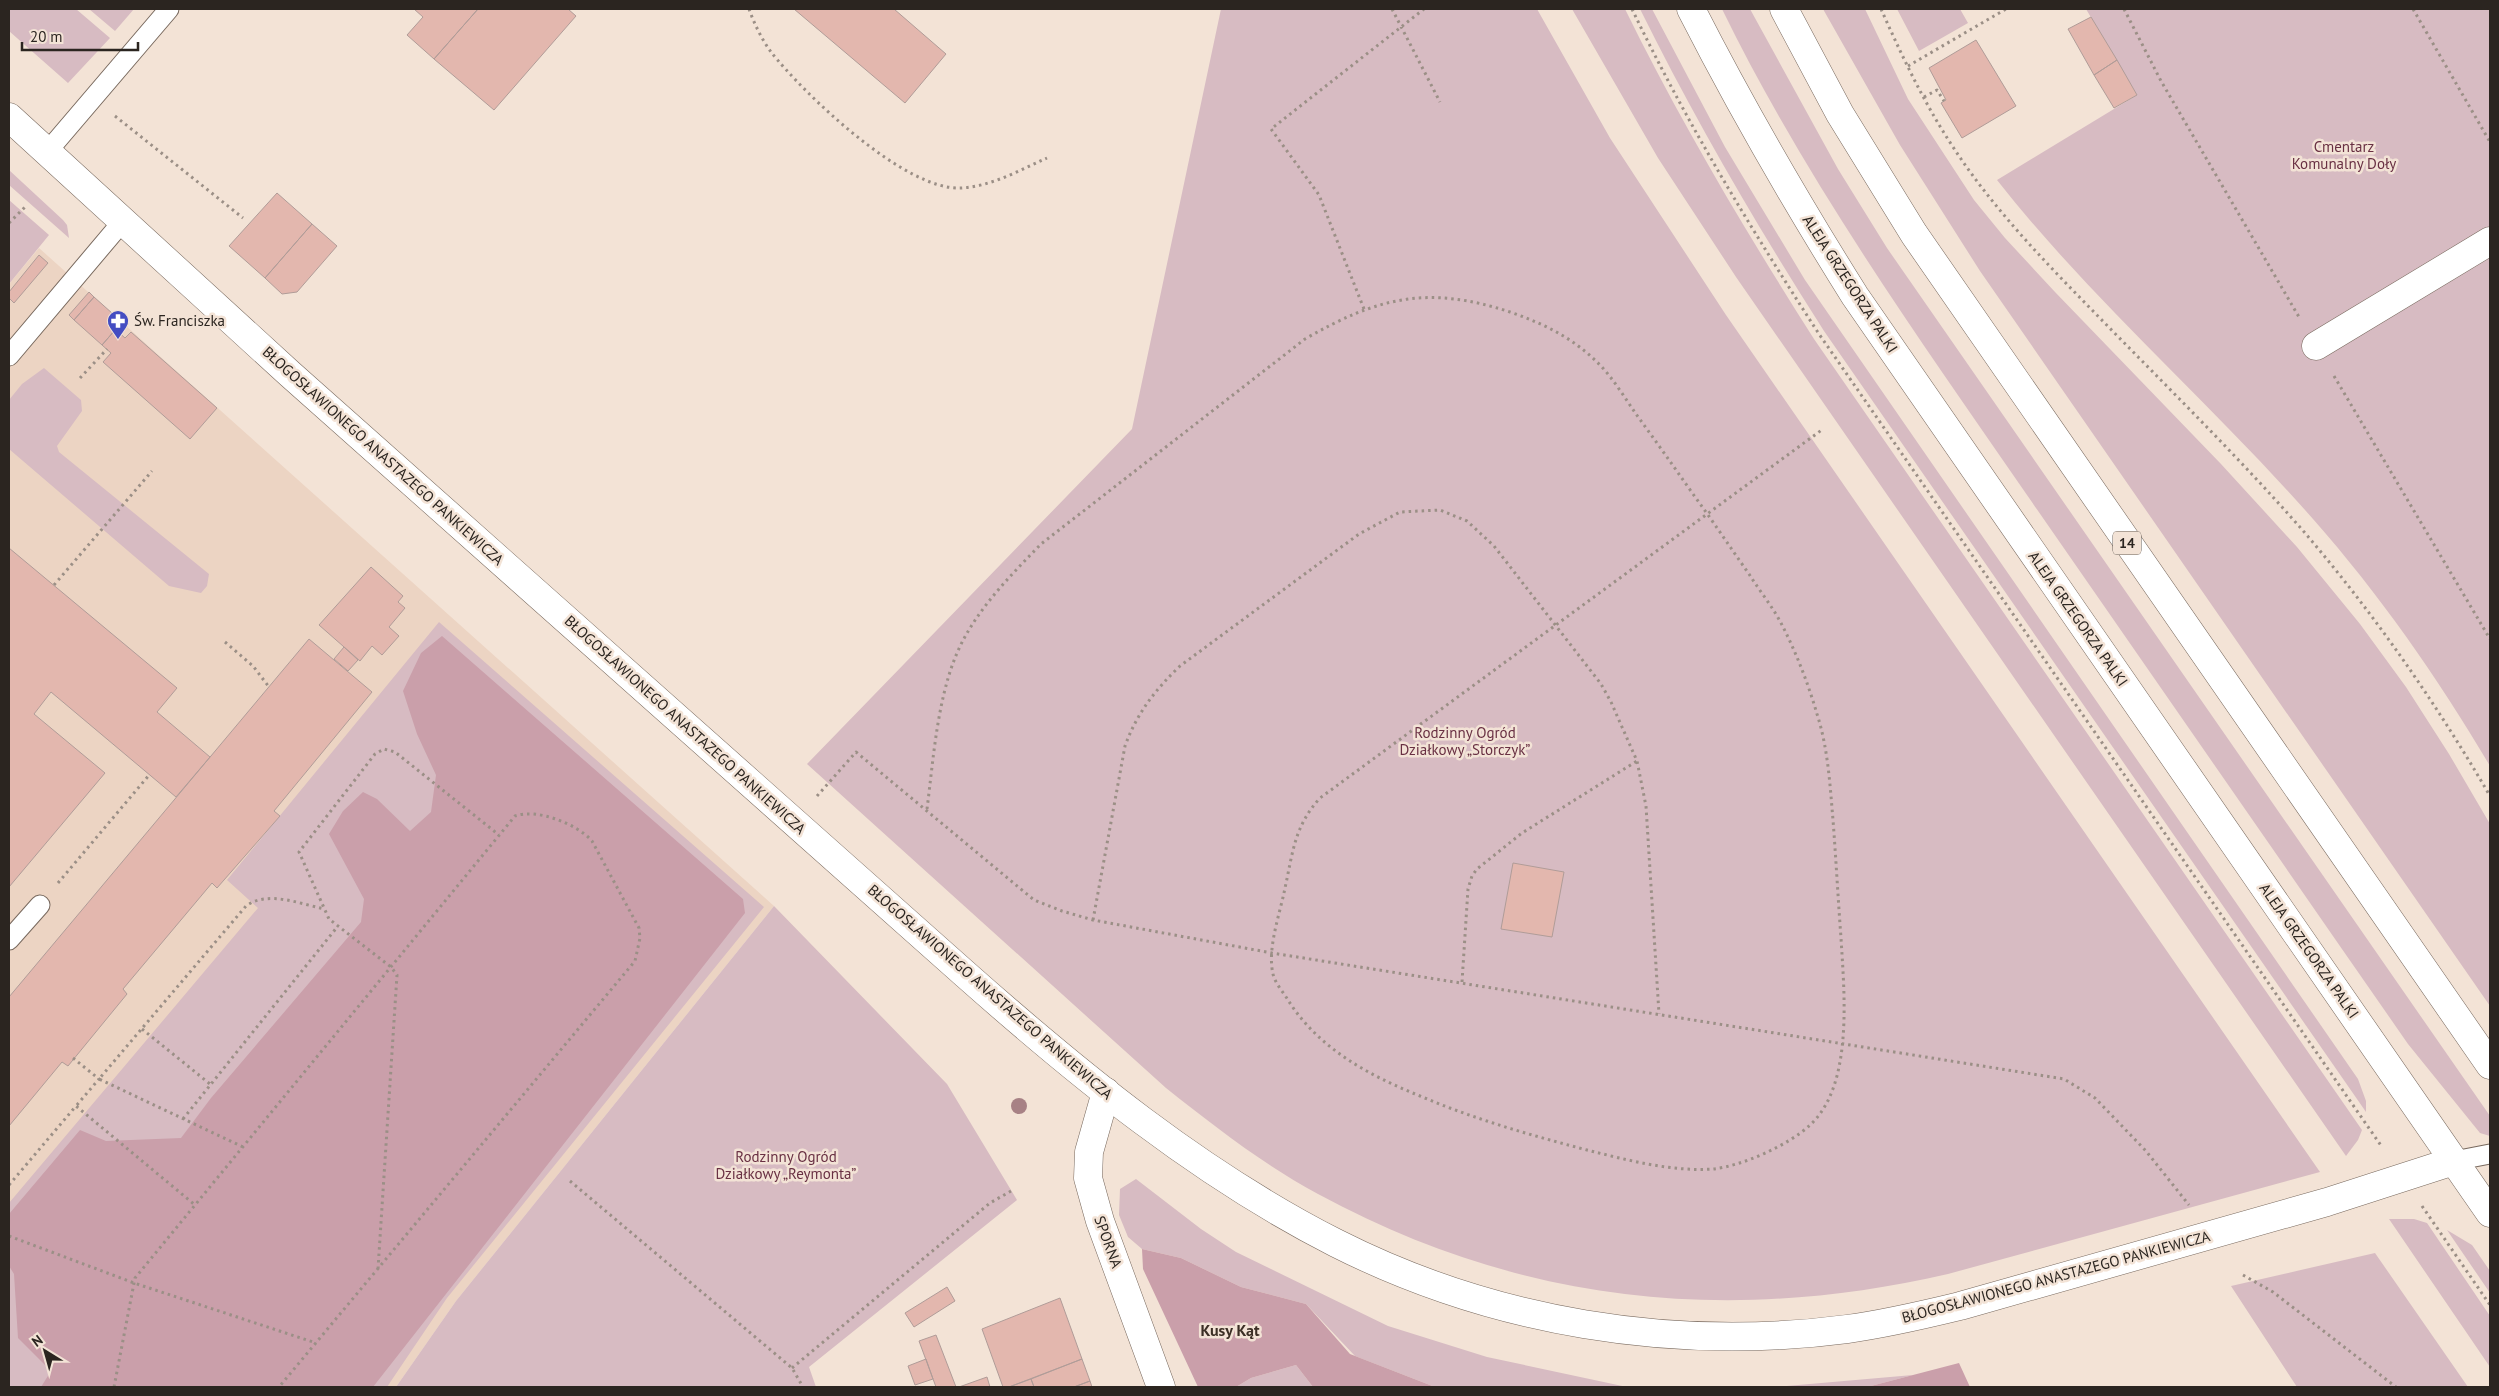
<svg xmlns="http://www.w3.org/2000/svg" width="2499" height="1396" font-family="'PT Sans',sans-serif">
  <rect width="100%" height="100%" fill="#f3e3d6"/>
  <path fill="#ecd4c3" d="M39 248 774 906 456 1301 396 1387H9V284Z"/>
  <path fill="#d7bbc2" d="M9 9H76L110 38 68 83 9 31Z
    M89 9H134L115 31Z
    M1221 9H1537L1610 138 1726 315 2320 1172 1948 1274C1726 1325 1519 1303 1318 1194 1264 1165 1214 1126 1166 1088L807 764 1132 429Z
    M1572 9H1625C1681 123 1746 232 1814 339L2362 1130 2358 1140 2346 1156 1736 277 1658 158Z
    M1640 9H1652L1725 147 1805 280 2358 1079 2366 1101V1112L1824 331C1757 226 1695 120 1640 9Z
    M1722 9H1750L1838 169 1887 248 2490 1116V1136L2480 1133 2408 1044C2281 861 2154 678 2027 495 1918 337 1806 181 1722 9Z
    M1823 9H1865L1908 99 1974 200 2005 238 2055 292 2221 464 2297 547 2360 624 2406 687 2449 754 2490 824V1006L1980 271 1900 145Z
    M1897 9H1960L1968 23 1919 51Z
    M2086 9H2490V766C2438 678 2380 595 2313 519 2211 403 2093 302 1997 180L2137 95Z
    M9 170 63 220 67 225 69 238 9 185Z
    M9 200 49 235 9 284Z
    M44 368 81 400 82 411 57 446 59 452 209 574 207 586 201 593 169 586 9 449V400L22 384Z
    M439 622 764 907 447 1298 387 1387H9V1203L258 908 227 880Z
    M774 906 947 1084 1017 1200 809 1367 816 1387H396L456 1301Z
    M1136 1179 1201 1229 1236 1252 1388 1326 1487 1357 1627 1387H1435L1355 1356 1306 1304 1241 1287 1181 1258 1142 1249 1128 1237 1119 1215 1120 1189Z
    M2389 1219H2414L2427 1223 2490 1316V1367Z
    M2447 1230 2472 1245 2490 1271V1293Z
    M2375 1253 2468 1387H2297L2231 1286Z
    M1296 1365 1313 1387H1236L1251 1378Z
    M1913 1375 1867 1387H1775Z"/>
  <path fill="#ca9faa" d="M442 636 743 899 745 913 373 1387H41L51 1371 18 1338 14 1274 9 1266V1214L80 1130 106 1141 181 1138 211 1098 361 922 364 899 329 834 343 811 363 792 377 799 410 831 431 812 436 775 417 734 403 691 421 653Z
    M1142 1249 1181 1258 1241 1287 1306 1304 1350 1354 1435 1387H1313L1296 1365 1251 1378 1236 1387H1198L1143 1269Z
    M1959 1363 1970 1387H1867Z"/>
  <path fill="#e3b7ae" stroke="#b09c98" d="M414 9H478L434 59 407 35 423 17Z
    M478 9H568L576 16 494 110 434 59Z
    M794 9H894L946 54 905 103Z
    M2091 17 2117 60 2094 75 2068 29Z
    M1976 40 2016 106 1962 138 1941 103 1946 100 1929 68Z
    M2117 60 2137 95 2114 108 2094 75Z
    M277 193 312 224 265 278 229 246Z
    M312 224 337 246 297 292 282 294 265 278Z
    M39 255 48 263 14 303 9 298V292Z
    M89 292 94 297 74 320 69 315Z
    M94 297 122 322 102 345 74 320Z
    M122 322 124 324 117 331 125 338 131 332 217 408 190 439 103 362 111 353 102 345Z
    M9 548 177 688 157 712 210 757 176 797 51 692 34 714 105 773 9 887Z
    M371 567 403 596 398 602 405 608 389 627 399 636 382 655 372 646 360 661 319 625Z
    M309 639 372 692 274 811 280 816 217 888 212 883 123 989 127 994 68 1066 62 1062 9 1126V997Z
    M344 647 358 660 348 671 334 659Z
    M1513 863 1564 872 1552 937 1501 929Z
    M947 1287 955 1301 914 1327 905 1313Z
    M1060 1298 1082 1359 1009 1387H1003L982 1329Z
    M936 1335 956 1387H936L919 1341Z
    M926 1359 933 1379 915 1385 908 1366Z
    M1082 1359 1090 1381 1074 1387H1034L1031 1379Z
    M987 1377 990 1387H959Z
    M1031 1379 1034 1387H1009Z
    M1090 1381 1092 1387H1074Z"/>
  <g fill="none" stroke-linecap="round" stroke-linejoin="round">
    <g stroke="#78695e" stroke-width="21">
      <path id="lane" d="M47 152 169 9
        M9 356 123 221
        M9 940 40 905
        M2454 1161 2490 1154"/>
    </g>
    <g stroke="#78695e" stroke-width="29">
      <path id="street" d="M2316 346 2490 241
        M1106 1092 1089 1152 1088 1178 1100 1221 1161 1387"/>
    </g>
    <g stroke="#78695e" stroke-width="29">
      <path id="secondary" d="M9 117 290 374 965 974C1079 1075 1200 1174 1336 1243 1492 1322 1673 1352 1847 1329 1885 1324 1923 1315 1960 1306L2327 1202 2454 1161"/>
    </g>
    <g stroke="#78695e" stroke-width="29">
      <path id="primary" d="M1691 9C1741 107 1796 202 1855 296L2490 1213
        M1784 9 1840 114 1914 234 2490 1065"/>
    </g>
    <path stroke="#9b8f86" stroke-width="3" stroke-dasharray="2.5 4" stroke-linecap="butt" d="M749 9C754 23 762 40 771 52 804 94 906 192 962 188 992 186 1020 170 1047 158
      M1392 9 1440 102
      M1632 9C1686 122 1751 229 1819 334L2382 1147
      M1881 9C1902 56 1924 103 1953 147 1992 207 2043 260 2093 311 2164 384 2238 456 2305 533 2375 615 2436 703 2490 796
      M2124 9 2161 81 2299 317
      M2413 9 2490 142
      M1908 66 2006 9
      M1924 97 1937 90 1944 101
      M115 116 243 218
      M9 223 25 207
      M1364 309 1319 195 1271 129 1424 9
      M2334 376 2490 639
      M80 378 107 349
      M54 585 152 471
      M225 642 253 666 269 687
      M817 796 856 752 1034 900 1062 911 1093 920 1272 953 2064 1079 2095 1098 2146 1151 2189 1205
      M927 809C934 755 938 683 966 635 985 601 1014 572 1041 544L1305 339C1378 297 1428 285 1510 312 1545 324 1575 339 1601 366 1614 380 1625 398 1636 414 1655 440 1674 467 1693 494 1712 520 1730 547 1749 574 1759 590 1772 606 1781 623 1796 652 1808 683 1817 714 1828 748 1830 785 1833 820 1836 859 1838 898 1841 938 1844 991 1854 1085 1810 1125 1789 1145 1742 1166 1713 1169 1672 1172 1627 1160 1587 1150 1530 1135 1474 1119 1420 1096 1368 1075 1318 1048 1288 1000 1283 992 1275 983 1273 974 1267 948 1280 914 1285 888 1293 852 1294 827 1320 798L1823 429
      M58 883 150 774
      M1093 920 1125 746C1137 713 1155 690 1180 666L1359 534 1400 512 1440 510 1467 521 1494 546 1601 684 1611 702 1637 761 1646 806 1659 1014
      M1462 982 1468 889 1472 876 1477 869 1522 833 1637 761
      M142 1029 210 1084
      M73 1058 99 1079 76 1106
      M183 1119 338 926
      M243 1147 99 1079 246 906C268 890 300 904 325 909
      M570 1181 792 1368 803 1387
      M9 1185 76 1106 195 1205
      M2422 1206 2490 1305
      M9 1236 134 1283 316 1343
      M378 1269 397 975 391 967 329 919 299 852 375 754 384 749 395 752 499 835
      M2243 1275 2273 1292 2396 1387
      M792 1368 990 1203 1011 1191
      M114 1387 135 1278 515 816C537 808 577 824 592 841L639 928 640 938 635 961 279 1387"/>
    <use href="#lane" stroke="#fff" stroke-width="19"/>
    <use href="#street" stroke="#fff" stroke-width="28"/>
    <use href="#secondary" stroke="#fff" stroke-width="28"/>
    <use href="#primary" stroke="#fff" stroke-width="28"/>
  </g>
  <circle fill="#a78185" cx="1019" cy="1106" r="8"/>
  <defs>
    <g id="pharmacy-pin" transform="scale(1.125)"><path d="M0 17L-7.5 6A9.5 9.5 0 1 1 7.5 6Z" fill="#444dc2" stroke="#f3e3d6"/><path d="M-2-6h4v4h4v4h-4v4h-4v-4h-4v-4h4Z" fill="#fff"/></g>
  </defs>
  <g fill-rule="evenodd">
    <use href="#pharmacy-pin" x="118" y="321"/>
  </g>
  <g text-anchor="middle" stroke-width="5" stroke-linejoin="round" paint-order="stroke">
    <rect fill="#f3e3d6" stroke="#675e57" stroke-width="1" x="2113" y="531.5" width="28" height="23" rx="4"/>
    <g font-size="14" font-weight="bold" fill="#2b2520">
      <text x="2127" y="548">14</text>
    </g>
    <g font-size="15" fill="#693043" stroke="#f3e3d6">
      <text x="2344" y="152">Cmentarz<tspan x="2344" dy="17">Komunalny Doły</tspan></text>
      <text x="1465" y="738">Rodzinny Ogród<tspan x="1465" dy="17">Działkowy „Storczyk”</tspan></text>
      <text x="786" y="1162">Rodzinny Ogród<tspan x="786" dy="17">Działkowy „Reymonta”</tspan></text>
    </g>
    <g font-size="15" fill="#2b2520" stroke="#f3e3d6">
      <text transform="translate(1850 284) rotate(57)" y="5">ALEJA GRZEGORZA PALKI</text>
      <text transform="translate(383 456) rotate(42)" y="5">BŁOGOSŁAWIONEGO ANASTAZEGO PANKIEWICZA</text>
      <text transform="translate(2078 619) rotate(55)" y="5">ALEJA GRZEGORZA PALKI</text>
      <text transform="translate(685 725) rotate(42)" y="5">BŁOGOSŁAWIONEGO ANASTAZEGO PANKIEWICZA</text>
      <text transform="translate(2309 951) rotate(55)" y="5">ALEJA GRZEGORZA PALKI</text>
      <text transform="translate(990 992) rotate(41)" y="5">BŁOGOSŁAWIONEGO ANASTAZEGO PANKIEWICZA</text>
      <text transform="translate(1108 1242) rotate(70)" y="5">SPORNA</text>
      <text transform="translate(2056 1277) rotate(-15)" y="5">BŁOGOSŁAWIONEGO ANASTAZEGO PANKIEWICZA</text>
    </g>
    <g font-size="15" fill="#2b2520" stroke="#f3e3d6" text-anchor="start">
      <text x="134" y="326">Św. Franciszka</text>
    </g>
    <g font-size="16" font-weight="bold" fill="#3c2f25" stroke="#f3e3d6">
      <text x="1230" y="1336">Kusy Kąt</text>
    </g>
  </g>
  <rect width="2499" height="1396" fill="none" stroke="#2b2520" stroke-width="20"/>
  <g transform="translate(45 1351) rotate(323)" stroke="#f3e3d6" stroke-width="4" paint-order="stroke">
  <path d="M0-4L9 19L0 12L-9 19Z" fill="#2b2520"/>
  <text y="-8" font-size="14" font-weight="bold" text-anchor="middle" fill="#2b2520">N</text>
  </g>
  <path d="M22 42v8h116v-8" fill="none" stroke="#2b2520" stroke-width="2.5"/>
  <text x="30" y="42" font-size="15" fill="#2b2520" stroke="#f3e3d6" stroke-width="4" paint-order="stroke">20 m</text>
</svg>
